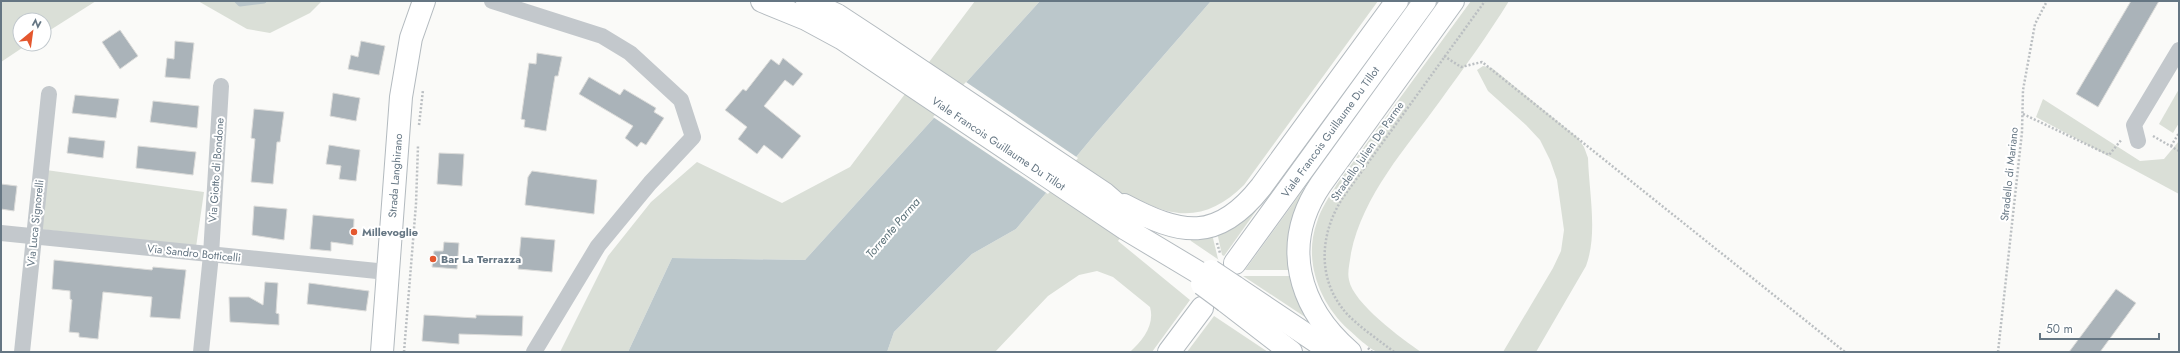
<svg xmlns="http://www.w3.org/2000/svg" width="2180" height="353" font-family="Jost,sans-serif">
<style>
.green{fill:#dadfd7}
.water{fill:#bbc7cb}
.pier{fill:#fafaf8}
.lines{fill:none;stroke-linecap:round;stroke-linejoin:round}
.stream{stroke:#bbc7cb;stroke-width:5}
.building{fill:#aab3b9;stroke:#dcdcda}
.secondary-casing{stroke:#b3babf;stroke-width:24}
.path{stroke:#bbbfc2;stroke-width:2.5;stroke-dasharray:2 2;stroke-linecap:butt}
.street{stroke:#c3c8cc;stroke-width:16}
.secondary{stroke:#fff;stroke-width:22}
.secondary-bridge-casing{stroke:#b3babf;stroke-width:24;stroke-linecap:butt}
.secondary-bridge{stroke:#fff;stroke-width:22}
.poi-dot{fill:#e4572e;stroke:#fff;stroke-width:1.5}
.labels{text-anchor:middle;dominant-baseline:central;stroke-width:4;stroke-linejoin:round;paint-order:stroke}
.street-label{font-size:11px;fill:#657683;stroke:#fff}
.poi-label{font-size:11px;font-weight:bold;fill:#657683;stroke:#fff;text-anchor:start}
.water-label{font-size:12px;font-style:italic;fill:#60757c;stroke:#fff}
</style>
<rect width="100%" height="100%" fill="#fafaf8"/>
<g class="green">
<path d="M1 1H96L44 34V20H20V44H28L1 62Z"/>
<path d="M198 1H322L310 13 270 33 247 29Z"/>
<path d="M975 1H1040L805 260 672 258 628 352H560L608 256 651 202 697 162 782 203 850 167Z"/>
<path d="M1211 1H1378L1244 185C1214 215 1183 222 1144 202L1118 241 1190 300 1152 352H1130C1143 340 1155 325 1150 307L1113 277 1097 271 1079 275 1048 296 995 352H887L894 332 972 254 1016 229 1096 133Z"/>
<path d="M1471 1H1509C1488 35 1464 68 1440 101 1406 148 1363 195 1351 253 1350 262 1347 272 1349 280 1353 303 1402 339 1421 352 1407 352 1390 353 1378 352 1370 350 1355 335 1349 330 1319 303 1303 260 1317 222 1321 208 1330 196 1337 184Z"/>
<path d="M1483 66 1492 68 1578 138 1584 147 1588 158C1589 192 1598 234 1586 266L1536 352H1503L1553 268 1561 251 1564 230 1557 180 1550 160 1540 140 1526 125 1488 91 1477 70Z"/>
<path d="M2179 89V123L2173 133 2159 124Z"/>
<path d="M2043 99 2140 161 2164 159 2179 141V194L2036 117Z"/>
<path d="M1324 161 1291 270H1245Z"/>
<path d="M46 170 204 192 196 247 39 229Z"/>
<path d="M1273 187 1224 256 1222 255 1217 232Z"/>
<path d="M1212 234 1218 259 1219 260 1191 241 1190 239Z"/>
<path d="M1243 276H1292L1308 319Z"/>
<path d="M1214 316 1268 352H1187Z"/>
</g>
<path class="water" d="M1040 1H1211L1096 133 1016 229 972 254 894 332 887 352H628L672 258 805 260Z"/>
<path class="pier" d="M966 82 1078 158 1048 194 933 117Z"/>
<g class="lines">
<path class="stream" d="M237 1 240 4 264 1"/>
</g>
<g class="building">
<path d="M2131 1H2159L2098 107 2076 94Z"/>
<path d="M120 30 138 56 120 69 102 42Z"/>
<path d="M175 41 194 43 190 79 165 77 167 58 174 59Z"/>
<path d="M361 41 385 46 379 75 348 69 351 55 358 57Z"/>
<path d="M537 53 562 57 558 76H555L546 131 524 127 525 120 521 119 529 63 536 64Z"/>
<path d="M783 58 803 74 793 86 785 80 764 106 801 136 782 159 764 145 757 154 738 139 747 127 725 110 743 89 746 91 771 59 779 65Z"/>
<path d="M589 77 620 95 624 89 656 108 654 112 664 118 646 145 641 142 637 147 625 138 633 126 579 94Z"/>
<path d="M333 93 360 98 356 121 330 116Z"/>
<path d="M75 95 119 99 116 118 72 113Z"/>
<path d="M153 101 199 106 197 128 150 122Z"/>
<path d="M254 109 284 112 280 142H277L273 184 251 182 255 139 251 138Z"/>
<path d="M69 137 105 141 103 158 67 153Z"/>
<path d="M329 145 360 150 356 181 339 179 341 166 326 164Z"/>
<path d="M138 146 196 152 193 175 136 168Z"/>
<path d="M439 153 464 154 462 186 437 184Z"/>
<path d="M532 171 597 180 594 214 525 205 528 177Z"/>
<path d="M1 184 17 186 14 211 1 209Z"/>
<path d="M254 206 287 209 284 240 252 235Z"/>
<path d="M313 215 354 219 353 245 331 242V251L310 249Z"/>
<path d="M521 237 555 240 552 272 518 269Z"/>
<path d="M444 242 459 243 457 269 432 267 434 251H443Z"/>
<path d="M54 260 152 270 153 267 186 270 180 319 150 317 152 297 103 292 98 339 79 337V333L69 332 72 300 70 299V291L52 289Z"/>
<path d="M265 282 278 283 276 313 279 314V325L230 322 229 297H249L263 305Z"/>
<path d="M309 283 369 291 366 311 307 304Z"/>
<path d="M2116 289 2136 303 2100 352H2069Z"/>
<path d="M424 315 476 318V315L523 316 522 336 459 334V344L422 341Z"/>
</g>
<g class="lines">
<defs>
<g id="secondary">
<path id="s1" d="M762 1 806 19 843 39 1126 229 1206 277"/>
<path d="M807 1 837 15 872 38 1105 194 1135 220"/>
<path d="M1124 205C1181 235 1217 243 1261 187L1397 1"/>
<path id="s2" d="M1235 263 1425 1"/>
<path d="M1235 287 1332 352"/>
<path d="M1225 301 1291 352"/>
<path id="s3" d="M382 352 401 97 411 38 424 1"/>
<path d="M1169 352 1202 308"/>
<path d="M1350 352C1298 307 1280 244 1321 184L1453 1"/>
</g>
</defs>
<use href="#secondary" class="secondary-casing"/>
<g class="path">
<path d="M1444 56 1461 67 1482 62 1845 352"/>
<path d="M2023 114 2109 155 2122 139"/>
<path d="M419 125 423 90"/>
<path d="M2153 136 2179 151"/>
<path d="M2171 146 2179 133"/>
<path d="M1217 243 1220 253"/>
<path d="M1368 348 1372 352"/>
<path d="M404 352 416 204 418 146"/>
<path d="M1394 352C1379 340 1362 329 1348 315 1316 281 1319 233 1344 196L1485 1"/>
<path d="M1998 352 2022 132 2023 90 2035 24 2047 1"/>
</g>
<g class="street">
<path d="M492 1 602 36 630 53 681 100 693 137 650 183 598 246 534 352"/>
<path d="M2138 141 2134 125 2179 50"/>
<path d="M1 233 387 272"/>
<path d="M22 352 49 94"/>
<path d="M201 352 211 255 221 86"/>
</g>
<use href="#secondary" class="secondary"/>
<defs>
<g id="secondary-bridge">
<path d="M1211 271 1235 287"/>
<path d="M1202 284 1225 301"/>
</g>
</defs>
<use href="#secondary-bridge" class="secondary-bridge-casing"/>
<use href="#secondary-bridge" class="secondary-bridge"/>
</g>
<g class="poi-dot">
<circle cx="354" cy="232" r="4"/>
<circle cx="433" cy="259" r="4"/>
</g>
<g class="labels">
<g class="street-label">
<text stroke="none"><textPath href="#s2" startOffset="162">Viale Francois Guillaume Du Tillot</textPath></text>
<text stroke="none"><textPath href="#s1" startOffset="277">Viale Francois Guillaume Du Tillot</textPath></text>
<text transform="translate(1367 151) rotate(-55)">Stradello Julien De Parme</text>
<text transform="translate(216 170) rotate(-86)">Via Giotto di Bondone</text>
<text transform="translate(2009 174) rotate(-84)">Stradello di Mariano</text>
<text stroke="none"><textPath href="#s3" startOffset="177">Strada Langhirano</textPath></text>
<text transform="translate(35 223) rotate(-84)">Via Luca Signorelli</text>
<text transform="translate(194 253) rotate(6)">Via Sandro Botticelli</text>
</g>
<g class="poi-label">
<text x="362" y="232">Millevoglie</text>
<text x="441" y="259">Bar La Terrazza</text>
</g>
<g class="water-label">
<text transform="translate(893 228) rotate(-49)">Torrente Parma</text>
</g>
</g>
<rect width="2180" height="353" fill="none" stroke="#657683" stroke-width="4"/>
<g transform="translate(32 32) rotate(29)"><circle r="19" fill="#ffffff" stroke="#c1c8cd"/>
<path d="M0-3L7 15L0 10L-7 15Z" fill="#e4572e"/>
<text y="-6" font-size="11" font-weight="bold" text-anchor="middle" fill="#657683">N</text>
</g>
<path d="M2040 333v6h119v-6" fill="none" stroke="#657683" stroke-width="2"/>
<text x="2046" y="333" font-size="12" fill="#657683" stroke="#ffffff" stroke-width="3" paint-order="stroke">50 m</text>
</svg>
